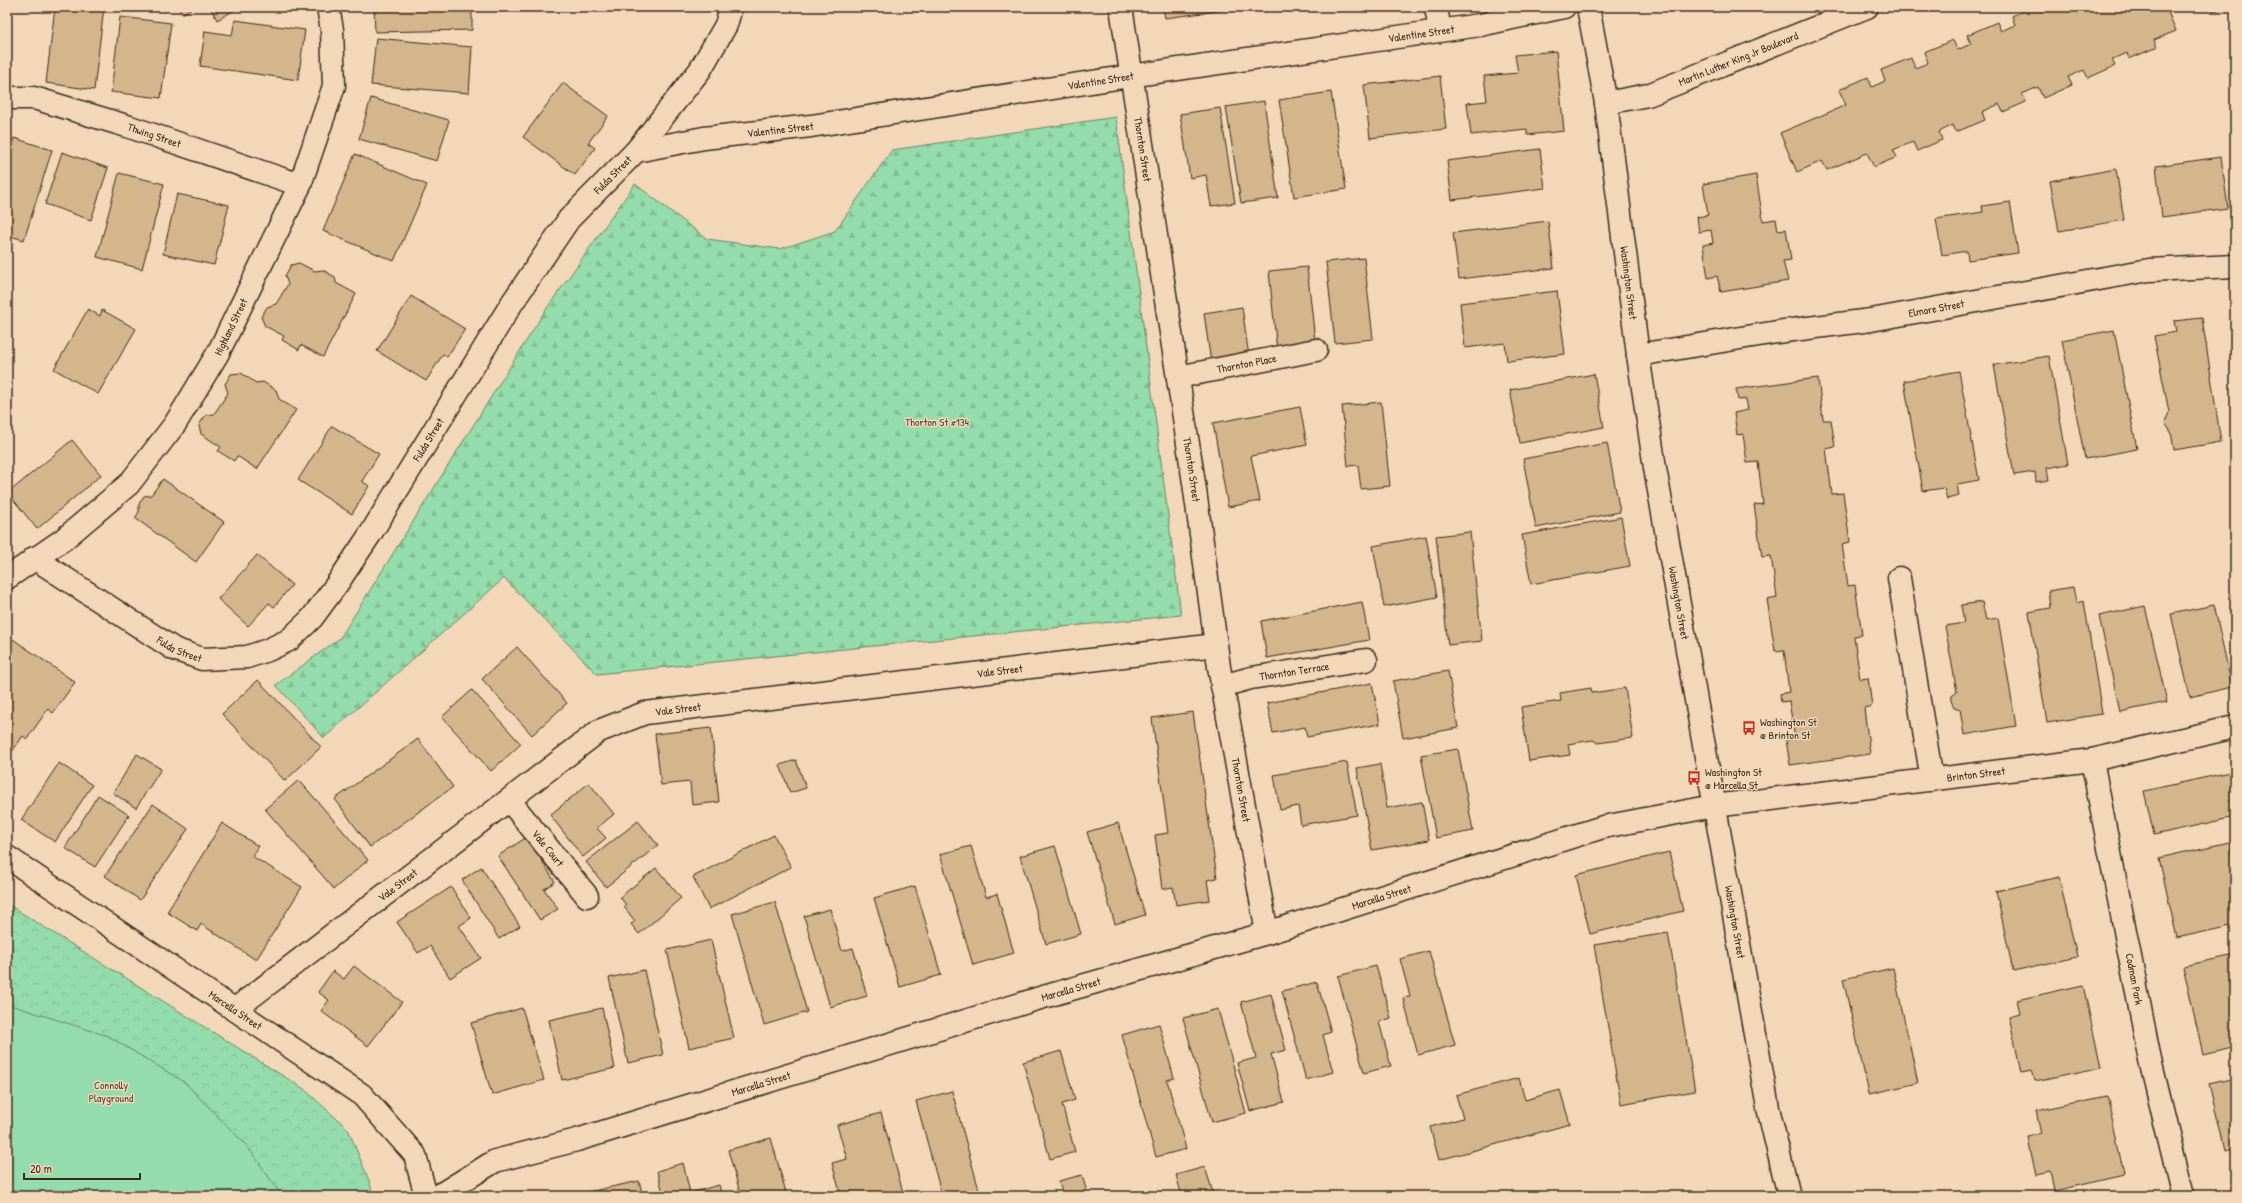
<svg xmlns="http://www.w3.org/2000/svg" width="2242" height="1203" font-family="'Patrick Hand',sans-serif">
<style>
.forest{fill:url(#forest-firs);stroke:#688364}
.park{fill:url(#park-crowns);stroke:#688364}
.pitch{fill:#94dcab;stroke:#688364}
.building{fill:#d3b68b;stroke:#3b2a1e}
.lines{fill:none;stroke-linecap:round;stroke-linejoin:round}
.minor-casing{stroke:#3b2a1e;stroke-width:25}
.major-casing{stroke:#3b2a1e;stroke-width:25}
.minor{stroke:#f2d8b9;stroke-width:22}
.major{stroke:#f2d8b9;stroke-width:22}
.labels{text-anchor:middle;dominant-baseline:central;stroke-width:3;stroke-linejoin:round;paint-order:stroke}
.street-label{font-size:11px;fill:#3b2a1e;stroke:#f2d8b9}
.park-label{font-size:11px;fill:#484533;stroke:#f2d8b9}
.poi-label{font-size:11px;fill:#3b2a1e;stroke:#f2d8b9;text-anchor:start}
</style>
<defs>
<pattern id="forest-firs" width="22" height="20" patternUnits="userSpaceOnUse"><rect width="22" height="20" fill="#94dcab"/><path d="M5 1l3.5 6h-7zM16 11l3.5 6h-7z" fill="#80bd93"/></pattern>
<pattern id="park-crowns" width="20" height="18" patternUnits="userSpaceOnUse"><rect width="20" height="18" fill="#94dcab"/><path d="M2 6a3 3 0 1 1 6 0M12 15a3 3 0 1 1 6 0" fill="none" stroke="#80bd93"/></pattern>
</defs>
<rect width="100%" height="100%" fill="#f2d8b9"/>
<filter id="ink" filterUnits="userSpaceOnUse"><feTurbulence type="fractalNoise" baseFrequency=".025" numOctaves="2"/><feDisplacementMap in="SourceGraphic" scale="8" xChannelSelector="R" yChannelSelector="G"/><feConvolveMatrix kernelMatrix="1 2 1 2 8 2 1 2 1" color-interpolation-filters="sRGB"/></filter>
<g filter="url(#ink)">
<path class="forest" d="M1116 117 1181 615 597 674 504 578 324 738 276 685 340 638 545 311 635 184 707 239 780 249 835 231 892 150Z"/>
<path class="park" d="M7 904 304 1089 348 1129 370 1183 373 1196H7Z"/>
<path class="pitch" d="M7 1004 108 1036 184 1082 248 1147 282 1196H7Z"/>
<g class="building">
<path d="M55 7H104L94 90 46 83Z"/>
<path d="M179 7H194L182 14Z"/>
<path d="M210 7H240L217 20Z"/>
<path d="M374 7H472V30L375 32Z"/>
<path d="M1163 7H1248L1165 18Z"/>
<path d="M2033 7H2042L2045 12 2058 7H2166L2176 31 2154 40 2157 47 2129 59 2127 53 2112 60 2115 66 2088 78 2084 70 2068 77 2072 85 2043 98 2038 87 2022 94 2026 102 2003 112 1999 104 1982 112 1985 120 1956 132 1953 125 1939 132 1942 140 1917 151 1913 142 1893 150 1897 157 1874 167 1867 153 1827 170 1822 161 1797 172 1780 133 1846 105 1839 90 1868 77 1872 87 1885 81 1881 70 1911 58 1915 68 1928 63 1924 52 1953 40 1957 50 1971 44 1967 35 1997 22 2001 31 2015 25 2012 16Z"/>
<path d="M2212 7H2235L2212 11Z"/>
<path d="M120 17 171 23 161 98 111 92Z"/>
<path d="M235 20 305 30 298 80 200 66 205 31 232 35Z"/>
<path d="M376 38 472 47 469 93 371 85Z"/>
<path d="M1556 51 1564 131 1527 135V129L1471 135 1467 103 1487 101 1484 76 1518 73 1515 55Z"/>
<path d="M1440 76 1446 129 1370 138 1364 85Z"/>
<path d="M563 83 608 116 588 143 595 148 575 175 523 137Z"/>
<path d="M1331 92 1346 189 1294 197 1279 100Z"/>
<path d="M371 98 449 120 437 161 359 139Z"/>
<path d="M1264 101 1278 198 1241 203 1226 107Z"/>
<path d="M1220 108 1235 203 1211 206 1206 175 1190 178 1180 114Z"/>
<path d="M14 138 52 150 24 240 7 235V161Z"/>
<path d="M1540 149 1545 188 1452 200 1447 161Z"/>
<path d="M62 152 108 168 91 220 45 204Z"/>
<path d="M355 154 427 185 394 261 323 231Z"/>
<path d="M2221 157 2228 208 2162 217 2156 166Z"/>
<path d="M2116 169 2124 220 2059 231 2050 181Z"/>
<path d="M119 173 164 184 142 269 97 257Z"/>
<path d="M1756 175 1763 221 1776 219 1778 230 1786 229 1791 260 1783 261 1788 281 1721 292 1717 276 1708 278 1703 245 1713 243 1711 230 1699 232 1697 217 1708 215 1703 184Z"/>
<path d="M177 194 229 205 214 265 163 254Z"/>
<path d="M2010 202 2018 253 1968 260 1967 251 1942 255 1936 219 1983 212 1982 206Z"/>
<path d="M1548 221 1554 268 1459 279 1453 233Z"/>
<path d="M1364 258 1373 339 1335 343 1326 262Z"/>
<path d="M299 263 315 271 323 270 335 277 336 283 356 294 323 357 301 345 299 350 282 340 284 336 265 326 261 317 267 307 276 304 288 284 285 276 291 265Z"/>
<path d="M1307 267 1316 350 1277 352 1269 271Z"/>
<path d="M1557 291 1565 354 1507 361 1505 343 1465 348 1460 303Z"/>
<path d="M411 296 465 329 447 357 443 354 426 381 377 351Z"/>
<path d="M1242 307 1249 357 1211 363 1204 313Z"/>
<path d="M88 309 100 316 102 310 136 329 98 394 54 369Z"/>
<path d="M2202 318 2221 442 2174 450 2171 432 2165 423 2169 412 2154 336 2176 332 2174 321Z"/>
<path d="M2114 330 2137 449 2085 459 2062 340Z"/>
<path d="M2049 356 2068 464 2047 468 2049 480 2036 482 2035 472 2014 475 1994 365Z"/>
<path d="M1959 371 1979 480 1957 484 1959 496 1947 499 1944 488 1923 491 1904 381Z"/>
<path d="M241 373 256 383 263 382 276 390 279 399 296 410 257 469 237 456 234 461 218 451 221 447 201 434 199 425 206 415 214 414 228 393 225 384 231 374Z"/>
<path d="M1594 374 1604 427 1520 443 1510 390Z"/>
<path d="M1818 378 1823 420H1831L1835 447 1826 449 1832 494 1843 493 1850 542 1842 544 1848 586 1855 585 1862 635 1854 636 1860 679 1868 678 1872 706 1864 708 1870 754 1790 765 1786 740 1795 739 1789 701 1781 702 1780 694 1789 692 1784 650 1775 651 1767 599 1777 597 1771 556 1762 557 1754 505 1763 504 1758 462 1747 463 1743 434 1737 435 1734 413 1748 410 1746 399 1738 400 1736 389Z"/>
<path d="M1381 402 1390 486 1361 489 1358 465 1348 466 1342 406Z"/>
<path d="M1300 407 1307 445 1251 456 1260 501 1228 507 1213 423Z"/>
<path d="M332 426 379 454 362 481 369 486 352 514 298 480Z"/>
<path d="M72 440 101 475 37 529 8 493Z"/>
<path d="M1607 443 1620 512 1536 528 1523 459Z"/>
<path d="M163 479 224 522 196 562 135 518 139 512V504L144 496 151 495Z"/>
<path d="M1621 517 1630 566 1531 584 1522 535Z"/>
<path d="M1470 532 1482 641 1448 645 1436 536Z"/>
<path d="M1426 536 1437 597 1384 607 1373 546Z"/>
<path d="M257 555 292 585 274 607 269 603 248 626 218 599Z"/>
<path d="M2073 587 2076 603 2084 601 2102 714 2047 723 2029 612 2050 608 2048 591Z"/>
<path d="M1362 602 1369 640 1267 658 1261 621Z"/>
<path d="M1982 602 1986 620 1998 618 2016 726 1964 735 1960 709 1954 707 1951 701 1952 696 1957 692 1945 626 1964 623 1961 605Z"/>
<path d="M2214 605 2232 687 2190 697 2171 614Z"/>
<path d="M2145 606 2167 702 2120 712 2099 616Z"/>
<path d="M7 635 75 682 53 713 48 709 27 739 23 736 7 759Z"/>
<path d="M517 647 567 703 532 735 482 679Z"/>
<path d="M1448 671 1458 728 1403 738 1393 681Z"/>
<path d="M258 680 321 747 285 781 222 714Z"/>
<path d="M1372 683 1380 724 1307 737 1305 727 1273 733 1267 703Z"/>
<path d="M1591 688 1592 693 1625 688 1633 738 1598 743 1593 740 1568 744 1570 755 1529 761 1521 707 1561 701 1560 693Z"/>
<path d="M472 690 521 744 491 771 442 717Z"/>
<path d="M1193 712 1217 878 1207 880 1210 900 1176 905 1173 887 1162 889 1155 835 1168 833 1152 718Z"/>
<path d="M711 728 719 802 692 805 690 782 661 785 655 734Z"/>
<path d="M418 739 453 787 370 847 335 799Z"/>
<path d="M1458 749 1473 831 1436 838 1421 755Z"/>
<path d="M137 754 161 769 136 808 113 793Z"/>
<path d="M796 760 806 788 790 793 780 765Z"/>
<path d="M1347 762 1357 815 1301 825 1298 806 1280 810 1274 775Z"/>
<path d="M59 763 92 785 55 842 21 820Z"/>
<path d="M1380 764 1387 808 1422 802 1429 840 1372 850 1357 768Z"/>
<path d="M2235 771V817L2154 835 2144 791Z"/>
<path d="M299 780 368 860 334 889 265 809Z"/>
<path d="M589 783 614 814 597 828 606 838 583 857 550 815Z"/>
<path d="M98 795 129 815 95 867 65 848Z"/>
<path d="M153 804 188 829 140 900 105 876Z"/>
<path d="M638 821 658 845 606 887 586 862Z"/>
<path d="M222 823 258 846 252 856 302 887 256 960 201 924 197 931 167 912Z"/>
<path d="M1118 823 1145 915 1115 924 1087 832Z"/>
<path d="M774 835 791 867 709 909 693 877Z"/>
<path d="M527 837 555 882 544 889 558 909 540 920 498 856Z"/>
<path d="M2229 842 2235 869V925L2177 938 2159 858Z"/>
<path d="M971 846 986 897 997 894 1014 953 973 965 940 854Z"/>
<path d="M1055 846 1081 934 1046 944 1020 856Z"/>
<path d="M1669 852 1683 911 1590 934 1576 875Z"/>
<path d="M481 867 520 926 499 939 462 880Z"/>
<path d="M656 868 681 898 639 934 631 924 635 921 624 907 626 905 620 897Z"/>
<path d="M2059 877 2077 957 2013 971 1996 891Z"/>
<path d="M915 886 941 975 900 987 874 898Z"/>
<path d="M451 887 471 918 459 926 481 958 450 978 430 946 418 953 397 922Z"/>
<path d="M775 902 807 1012 764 1025 732 914Z"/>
<path d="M830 909 842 951 853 948 867 996 830 1007 804 916Z"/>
<path d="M1668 933 1695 1091 1621 1104 1594 945Z"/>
<path d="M711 940 734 1038 689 1048 667 950Z"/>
<path d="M1429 951 1455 1045 1418 1055 1403 998 1410 996 1400 959Z"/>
<path d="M2235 955V1046L2203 1054 2183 966Z"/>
<path d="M354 966 402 1002 368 1046 321 1011 329 1000 318 992 333 971 344 979Z"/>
<path d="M1376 966 1391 1018 1379 1022 1391 1066 1364 1073 1338 976Z"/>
<path d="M1893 968 1918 1083 1869 1094 1843 979Z"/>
<path d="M644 970 663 1055 628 1063 609 978Z"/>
<path d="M1317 982 1331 1032 1323 1035 1333 1072 1306 1080 1282 991Z"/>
<path d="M2083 985 2101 1067 2035 1081 2032 1070 2021 1072 2009 1016 2020 1013 2017 1000Z"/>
<path d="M1271 994 1286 1050 1271 1054 1284 1102 1250 1111 1237 1063 1256 1058 1241 1002Z"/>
<path d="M522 1008 544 1080 492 1095 471 1023Z"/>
<path d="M602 1008 615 1068 562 1080 549 1020Z"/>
<path d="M1218 1009 1246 1113 1212 1122 1183 1018Z"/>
<path d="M1159 1024 1174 1078 1167 1080 1186 1149 1156 1157 1122 1035Z"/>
<path d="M1061 1051 1075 1100 1062 1104 1075 1152 1050 1159 1023 1062Z"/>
<path d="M2235 1077V1150L2225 1153 2209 1083Z"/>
<path d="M1519 1078 1525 1100 1560 1090 1570 1124 1439 1160 1430 1127 1463 1118 1456 1095Z"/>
<path d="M952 1091 979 1190 958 1196H942L916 1101Z"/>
<path d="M2107 1096 2124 1175 2054 1191 2050 1172 2036 1175 2028 1137 2041 1134 2036 1111Z"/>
<path d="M881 1113 904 1196H841L832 1163 847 1159 837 1125Z"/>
<path d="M771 1138 787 1196H741L728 1150Z"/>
<path d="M683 1163 690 1193 719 1185 722 1196H664L657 1171Z"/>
<path d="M1205 1167 1214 1196H1182L1176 1175Z"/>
<path d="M1082 1175 1088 1196H1063L1059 1181Z"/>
<path d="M639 1181 643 1196H574V1195Z"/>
</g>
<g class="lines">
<defs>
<g id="minor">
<path id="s1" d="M1121 7 1194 483 1219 667 1267 933"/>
<path d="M1436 7 1440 31"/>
<path id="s2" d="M7 98H34L130 127 300 185"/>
<path id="s3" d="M636 151 704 138 811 126 1130 76 1480 25 1564 7"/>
<path id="s4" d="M1638 355 1777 332 1871 320 2149 270 2235 266"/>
<path id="s5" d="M1178 377 1316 350"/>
<path id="s6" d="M34 558 174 649 202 659 247 657 268 650 289 640 312 618 337 584 371 533 512 303 569 219 636 151 700 70 726 25 731 7"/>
<path id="s7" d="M7 578 64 539 129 484 175 424 218 353 300 185 334 86 332 30 328 7"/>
<path d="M1899 578 1932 780"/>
<path id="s8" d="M1222 686 1251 678 1366 660"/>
<path id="s9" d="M2092 760 2150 1060 2183 1196"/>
<path id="s10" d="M509 800 587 896"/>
<path id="s11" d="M7 857 362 1095 415 1155 426 1196"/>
<path id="s12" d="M234 1010 599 731 645 713 1216 645"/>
<path id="s13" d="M438 1196 495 1161 577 1140 1040 998 1267 933 1603 827 1714 806 2092 760 2235 727"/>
</g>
<g id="major">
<path id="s14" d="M1588 7 1606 103 1638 355 1655 468 1768 1108 1789 1196"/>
<path id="s15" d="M1606 103 1648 95 1867 7"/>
</g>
</defs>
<use href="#minor" class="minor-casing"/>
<use href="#major" class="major-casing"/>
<use href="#minor" class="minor"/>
<use href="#major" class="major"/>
</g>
</g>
<defs>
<symbol id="bus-bare" viewBox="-9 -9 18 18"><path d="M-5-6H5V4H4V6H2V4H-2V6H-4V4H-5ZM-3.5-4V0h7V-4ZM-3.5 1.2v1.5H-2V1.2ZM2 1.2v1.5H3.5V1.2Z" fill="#c8321e" stroke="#f2d8b9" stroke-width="2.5" paint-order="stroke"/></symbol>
</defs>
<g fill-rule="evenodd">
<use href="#bus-bare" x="1739" y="718" width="20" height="20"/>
<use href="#bus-bare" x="1684" y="768" width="20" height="20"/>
</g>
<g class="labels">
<g class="street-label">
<text stroke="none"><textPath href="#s3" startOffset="794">Valentine Street</textPath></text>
<text stroke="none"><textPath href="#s15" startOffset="140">Martin Luther King Jr Boulevard</textPath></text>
<text stroke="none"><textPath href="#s3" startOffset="470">Valentine Street</textPath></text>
<text stroke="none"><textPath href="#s3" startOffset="146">Valentine Street</textPath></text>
<text stroke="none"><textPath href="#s2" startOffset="153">Thwing Street</textPath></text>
<text stroke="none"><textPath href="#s1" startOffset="144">Thornton Street</textPath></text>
<text stroke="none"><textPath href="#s6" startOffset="856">Fulda Street</textPath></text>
<text stroke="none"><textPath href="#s14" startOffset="279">Washington Street</textPath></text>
<text stroke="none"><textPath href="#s4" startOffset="302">Elmore Street</textPath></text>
<text stroke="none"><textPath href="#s7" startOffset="342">Highland Street</textPath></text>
<text stroke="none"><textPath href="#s5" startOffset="70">Thornton Place</textPath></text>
<text stroke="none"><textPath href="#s6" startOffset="532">Fulda Street</textPath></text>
<text stroke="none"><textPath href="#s1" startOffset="468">Thornton Street</textPath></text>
<text stroke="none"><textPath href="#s14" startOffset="603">Washington Street</textPath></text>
<text stroke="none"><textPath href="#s6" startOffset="172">Fulda Street</textPath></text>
<text stroke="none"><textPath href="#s12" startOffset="866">Vale Street</textPath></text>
<text stroke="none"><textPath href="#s8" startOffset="74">Thornton Terrace</textPath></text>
<text stroke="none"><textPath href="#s12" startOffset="542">Vale Street</textPath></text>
<text stroke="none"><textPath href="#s13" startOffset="1601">Brinton Street</textPath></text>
<text stroke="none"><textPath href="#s1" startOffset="792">Thornton Street</textPath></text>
<text stroke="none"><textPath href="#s10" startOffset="62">Vale Court</textPath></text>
<text stroke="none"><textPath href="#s12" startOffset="206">Vale Street</textPath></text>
<text stroke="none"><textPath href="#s13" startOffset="992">Marcella Street</textPath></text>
<text stroke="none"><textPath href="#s14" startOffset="927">Washington Street</textPath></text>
<text stroke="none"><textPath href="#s9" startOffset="223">Codman Park</textPath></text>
<text stroke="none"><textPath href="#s13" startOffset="668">Marcella Street</textPath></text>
<text stroke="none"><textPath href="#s11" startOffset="275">Marcella Street</textPath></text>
<text stroke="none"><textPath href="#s13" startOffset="344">Marcella Street</textPath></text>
</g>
<g class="park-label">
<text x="937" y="422">Thorton St #134</text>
<text x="111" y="1085">Connolly<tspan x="111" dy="13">Playground</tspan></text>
</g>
<g class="poi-label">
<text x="1760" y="722">Washington St<tspan x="1760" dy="13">@ Brinton St</tspan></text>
<text x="1705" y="772">Washington St<tspan x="1705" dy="13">@ Marcella St</tspan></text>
</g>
</g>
<rect width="2242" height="1203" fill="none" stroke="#f2d8b9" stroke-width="24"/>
<rect x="12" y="12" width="2218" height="1179" fill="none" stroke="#3b2a1e" stroke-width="1.5" filter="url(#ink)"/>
<path d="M24 1173v6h116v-6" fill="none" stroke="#3b2a1e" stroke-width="2"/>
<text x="30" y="1173" font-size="12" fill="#3b2a1e" stroke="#f2d8b9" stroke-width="3" paint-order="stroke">20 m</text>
</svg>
